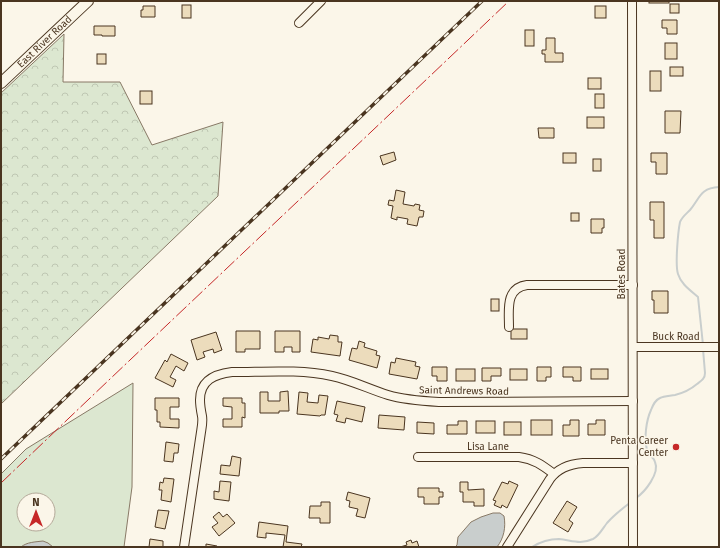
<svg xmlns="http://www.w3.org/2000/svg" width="720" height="548" font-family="'Fira Sans',sans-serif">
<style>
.green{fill:#dce7d0;stroke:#887966;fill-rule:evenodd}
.forest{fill:url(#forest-crowns);stroke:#887966}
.water{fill:#c9cecd;stroke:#887966}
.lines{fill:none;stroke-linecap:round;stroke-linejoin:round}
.stream{stroke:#c9cecd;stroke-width:2}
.building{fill:#ecdcbc;stroke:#4a3520}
.minor-casing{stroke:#4a3520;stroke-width:10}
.major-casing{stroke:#4a3520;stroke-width:12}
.minor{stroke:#fbf6e9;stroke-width:8}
.major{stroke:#fbf6e9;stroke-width:10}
.rail-casing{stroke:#4a3520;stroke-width:3.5}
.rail{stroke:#fbf6e9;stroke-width:2;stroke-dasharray:6;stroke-linecap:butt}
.power{stroke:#c62828;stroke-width:1;stroke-dasharray:14 3 2 3;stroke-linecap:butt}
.poi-dot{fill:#c62828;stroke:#fbf6e9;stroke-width:1.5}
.labels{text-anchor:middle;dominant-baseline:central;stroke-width:3;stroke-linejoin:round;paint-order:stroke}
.street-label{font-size:10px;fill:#4a3520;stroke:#fbf6e9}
.poi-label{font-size:10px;fill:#4a3520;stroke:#fbf6e9;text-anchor:end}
</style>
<defs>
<pattern id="forest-crowns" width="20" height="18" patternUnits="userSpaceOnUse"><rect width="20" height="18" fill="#dce7d0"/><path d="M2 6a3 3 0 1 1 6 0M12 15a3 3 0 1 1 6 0" fill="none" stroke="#bec7b2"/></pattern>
</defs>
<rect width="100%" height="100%" fill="#fbf6e9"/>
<path class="green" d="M133 383 132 487 124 547H1V474L26 449ZM24 500H48V524H24Z"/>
<path class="forest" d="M64 34 63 82H120L152 145 223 122 218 196 1 404V93Z"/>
<g class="water">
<path d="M493 513H500L504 516C506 527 504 538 497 547H455L457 545 458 537 471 522 481 517Z"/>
<path d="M43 541 48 543 53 547H21C27 542 35 542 43 541Z"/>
</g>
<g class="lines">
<g class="stream">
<path d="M703 345 698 297C690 290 681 284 678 274 675 265 678 232 680 222 682 217 686 214 690 210 700 198 700 188 719 187"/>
<path d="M636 498C645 492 660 473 655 462 654 457 648 455 647 450 644 438 646 421 651 410 653 405 655 400 660 398 664 396 670 396 675 395 683 393 690 390 697 384 701 381 705 379 705 373L703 349"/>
<path d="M532 547C540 542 549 539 559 539 571 540 580 545 593 539 599 536 603 528 607 523 614 515 623 508 631 502"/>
</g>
</g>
<g class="building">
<rect x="649" y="1" width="20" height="2"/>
<rect x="670" y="4" width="9" height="9"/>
<rect x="182" y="5" width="9" height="13"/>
<path d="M143 6H155V17H141V10H143Z"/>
<rect x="595" y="6" width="11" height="12"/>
<path d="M662 20H677V34H667V28H662Z"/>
<path d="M94 26H115V36H102V35H94Z"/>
<rect x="525" y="30" width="9" height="16"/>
<path d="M546 38H555V53H563V62H545V54H542V50H546Z"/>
<rect x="665" y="43" width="12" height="16"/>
<rect x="97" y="54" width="9" height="10"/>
<rect x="670" y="67" width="13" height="9"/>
<rect x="650" y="71" width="11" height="20"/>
<rect x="588" y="78" width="13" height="11"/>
<rect x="140" y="91" width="12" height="13"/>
<rect x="595" y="94" width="9" height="14"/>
<path d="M665 111H681L680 133H665Z"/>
<rect x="587" y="117" width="17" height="11"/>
<path d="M538 128H554V138H539Z"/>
<path d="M394 152 396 160 383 165 380 156Z"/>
<rect x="563" y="153" width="13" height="10"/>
<path d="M651 153H667V174H656V162H651Z"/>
<rect x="593" y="159" width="8" height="12"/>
<path d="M396 190 405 192 403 204 414 206 415 204 420 205 419 210 424 211 423 217H419L417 226 407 224 408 219 397 217V220L391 218 393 206 388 205 389 200 394 201Z"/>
<path d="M650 202H664V238H654V220H650Z"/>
<rect x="571" y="213" width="8" height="8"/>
<path d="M591 219H604V228H602V233H591Z"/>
<path d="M652 291H668V313H654V300H652Z"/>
<rect x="491" y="299" width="8" height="12"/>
<rect x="511" y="329" width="16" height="10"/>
<path d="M236 331H260V349H245V352H236Z"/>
<path d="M275 331H300V352H292V347H284V352H275Z"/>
<path d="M216 332 222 350 214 353 213 349 203 352 205 357 197 360 191 340Z"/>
<path d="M330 335 338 336V342H342L340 356 311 352 313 339 318 340V337L329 339Z"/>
<path d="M359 341 365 343 364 347 377 351 376 355 380 356 377 368 349 360 352 348 357 349Z"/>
<path d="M171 354 188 363 184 371 176 366 170 377 176 380 173 387 155 378 165 360 167 362Z"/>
<path d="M396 358 416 362 415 366 420 367 417 379 389 374 391 362 395 363Z"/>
<path d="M432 367H447V381H437V376H432Z"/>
<path d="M537 367H551V377H546V381H537Z"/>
<path d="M563 367H581V381H573V377H563Z"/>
<path d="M482 368H501V376H491V381H482Z"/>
<rect x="456" y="369" width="19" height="12"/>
<rect x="510" y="369" width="17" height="11"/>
<rect x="591" y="369" width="17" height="10"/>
<path d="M288 391 289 411H279V413H260V392H268V401H280V392Z"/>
<path d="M299 392 308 393 307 402 318 403 319 395 328 396 325 415H321L320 416 297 414Z"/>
<path d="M155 398H179V407H170V419H179V428L160 427V422H157V410H155Z"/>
<path d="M223 398H242V403H245V418L242 417V427H223V419H232V407L223 406Z"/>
<path d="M337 401 365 407 362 422 346 418 345 423 336 421 338 415 334 414Z"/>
<path d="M379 415 405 417 404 430 378 428Z"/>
<rect x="531" y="420" width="21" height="15"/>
<path d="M570 420H579V436H563V425H570Z"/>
<path d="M596 420H605V435H588V424H596Z"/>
<path d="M458 421H467V434H447V425H458Z"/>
<rect x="476" y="421" width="19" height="12"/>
<path d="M417 422 434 423V434L417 433Z"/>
<rect x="504" y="422" width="17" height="13"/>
<path d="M166 442 179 444 178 453H174L173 462 164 461Z"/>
<path d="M232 456 241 458 239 476 220 474 221 465 230 466Z"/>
<path d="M164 478 174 479 171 502 161 500 162 490H159L160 482 163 483Z"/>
<path d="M220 481 231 482 229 501 214 499V491L219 492Z"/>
<path d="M509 481 518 485 507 508 502 505 501 508 494 505 496 501 493 500 502 482 508 484Z"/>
<path d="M460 482H468V490L484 489V506H474V502H463V492H460Z"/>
<path d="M418 488H439V492H443V497H439V504H424V497H418Z"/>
<path d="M348 492 370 498 365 518 356 516 358 509 349 507 350 501 346 500Z"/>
<path d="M567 501 577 507 569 520 573 523 568 532 553 523Z"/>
<path d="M321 502H330V523H320V518H309L310 506H321Z"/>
<path d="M158 510 169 511 165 529 155 527Z"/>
<path d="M219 512 223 517 227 514 235 523 219 536 212 527 218 523 213 517Z"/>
<path d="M259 522 288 526 286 542 302 544 301 547H283L285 535 266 533V538L257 537Z"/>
<path d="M150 539 163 541V547H149Z"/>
<path d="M411 540 412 543 417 541 419 547H400L407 545 406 542Z"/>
<path d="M206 544 217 546 216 547H206Z"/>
</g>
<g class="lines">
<defs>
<g id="minor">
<path d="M632 1 633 547"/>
<path d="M299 23 321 1"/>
<path d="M509 327C509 310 505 288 527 285H633"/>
<path d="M633 347H719"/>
<path d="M418 457H519C534 459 542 465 554 474"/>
<path d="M184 547 201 432C202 426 203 421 202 416 201 411 200 405 200 400 200 380 215 374 232 372 265 372 299 369 332 376 351 380 369 389 388 395 405 400 422 401 439 402L633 401"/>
<path d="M507 547 550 479C558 468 569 464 583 463H633"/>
</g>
<g id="major">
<path id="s1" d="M1 83 88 1"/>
</g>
</defs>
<use href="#minor" class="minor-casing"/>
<use href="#major" class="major-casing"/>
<use href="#minor" class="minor"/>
<use href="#major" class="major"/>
<defs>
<path id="rail" d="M1 459 482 1"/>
</defs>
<use href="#rail" class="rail-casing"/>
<use href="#rail" class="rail"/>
<path class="power" d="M1 483C169 322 340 162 509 1"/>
</g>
<circle class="poi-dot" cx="676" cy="447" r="4"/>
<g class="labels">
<g class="street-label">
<text stroke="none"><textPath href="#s1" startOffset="60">East River Road</textPath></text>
<text transform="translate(622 274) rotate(-90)">Bates Road</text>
<text x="676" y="337">Buck Road</text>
<text transform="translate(464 391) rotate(1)">Saint Andrews Road</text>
<text x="488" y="447">Lisa Lane</text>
</g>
<g class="poi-label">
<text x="668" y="441">Penta Career<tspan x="668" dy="12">Center</tspan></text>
</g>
</g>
<rect width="720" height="548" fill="none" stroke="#4a3520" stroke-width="4"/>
<g transform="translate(36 512)"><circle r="19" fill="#fbf6e9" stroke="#b4a999"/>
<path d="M0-3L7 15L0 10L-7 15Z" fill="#c62828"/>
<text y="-6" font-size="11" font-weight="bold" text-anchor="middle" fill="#4a3520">N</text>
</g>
</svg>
